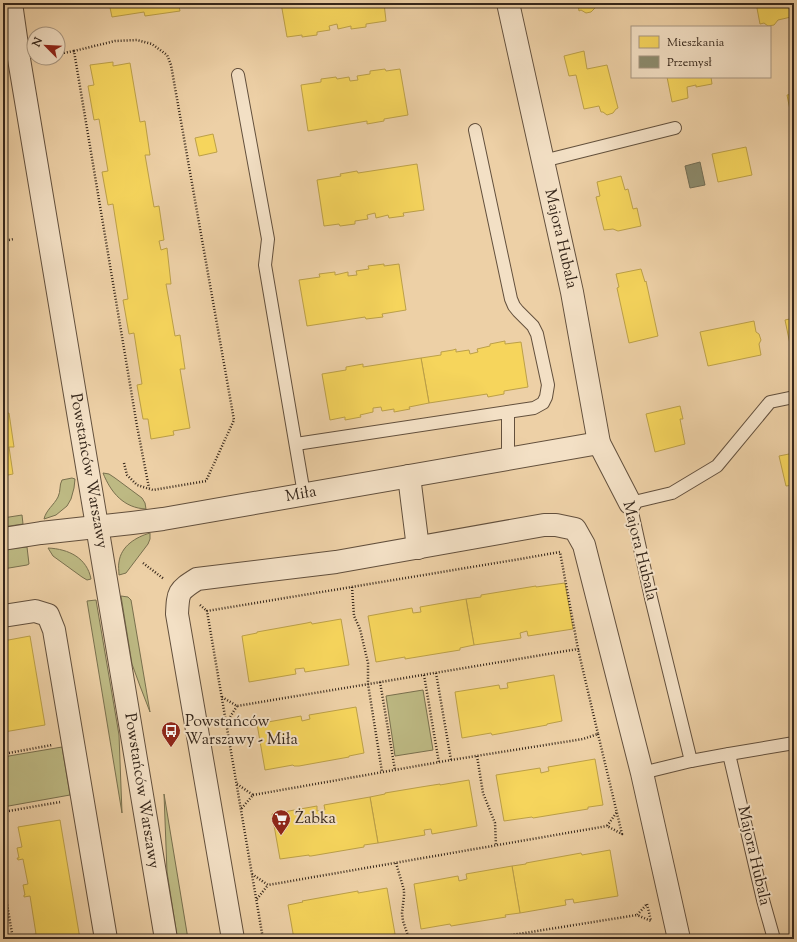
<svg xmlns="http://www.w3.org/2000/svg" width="797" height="942" font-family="'Sorts Mill Goudy',serif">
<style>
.green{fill:#bdb983;stroke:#79704e}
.homes{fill:#f6d55c;stroke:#bca048}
.industry{fill:#8c8c6e;stroke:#726d55}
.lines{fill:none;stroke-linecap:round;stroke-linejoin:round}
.service-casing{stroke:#63503d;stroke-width:14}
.minor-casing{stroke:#63503d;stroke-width:24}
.path{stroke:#35261a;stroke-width:2.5;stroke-dasharray:1 2;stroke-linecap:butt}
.service{stroke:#f3e0c5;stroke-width:12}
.minor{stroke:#f3e0c5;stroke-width:22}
.labels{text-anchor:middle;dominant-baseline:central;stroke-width:4;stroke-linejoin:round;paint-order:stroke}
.street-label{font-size:16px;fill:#35261a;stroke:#f3e0c5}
.poi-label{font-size:16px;fill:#35261a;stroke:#f3e0c5;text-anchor:start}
</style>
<rect width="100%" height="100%" fill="#edd0a6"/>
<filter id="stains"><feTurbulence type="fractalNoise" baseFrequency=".005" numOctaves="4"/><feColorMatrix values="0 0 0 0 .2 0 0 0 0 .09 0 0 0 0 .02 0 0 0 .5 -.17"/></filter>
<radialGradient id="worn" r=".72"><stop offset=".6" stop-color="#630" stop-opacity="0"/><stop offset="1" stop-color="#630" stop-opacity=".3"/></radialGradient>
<g class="green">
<path d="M103 473 109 474 115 478 142 498 145 503 146 509C124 508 111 493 103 473Z"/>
<path d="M72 478 75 479 74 488 71 499 67 506 56 515 44 519C46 510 54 505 58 497 61 491 59 485 62 480Z"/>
<path d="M22 515 23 524 3 527V518Z"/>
<path d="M150 533V539L148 544 126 573 119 575C119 571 118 566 119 562 121 546 136 537 150 533Z"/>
<path d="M27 547 29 564 27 565 3 569V549Z"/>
<path d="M48 548C69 549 87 558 91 579L87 580 82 577 53 556Z"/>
<path d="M121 596 128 597 131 600 150 712 140 686 132 664Z"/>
<path d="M96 600 119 735 122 813 87 601Z"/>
<path d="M423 690 433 750 395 756 386 696Z"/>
<path d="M62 747 70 795 3 807V757Z"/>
<path d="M164 794 188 939H178L177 936 167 872Z"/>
</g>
<g class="homes">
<path d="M109 3H195L179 6 180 11 145 16 144 12 112 17Z"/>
<path d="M281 3H384L386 21 366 24V27L351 29V26L338 29 337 24 329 26 330 30 317 32V35L302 37V35L287 37Z"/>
<path d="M562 3H595L596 7 591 12 586 13 581 10 579 11 578 4 563 7Z"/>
<path d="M756 3H788L791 17 778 20 774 25 768 26 764 23 760 24Z"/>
<path d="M584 51 587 69 607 65 618 108 616 109 613 113 607 115 603 112H601L599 106 584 109 576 75 569 76 564 56Z"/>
<path d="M113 62V66L130 63 140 122 145 121 150 155H145L154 207 159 206 164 240 159 241 161 250 167 248 171 284H166L175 336 180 335 185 369H180L190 428 173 431 174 435 151 439 148 419H143L137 385 142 384 134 333 129 334 123 300 128 299 113 204 108 205 102 172 108 171 99 119 94 120 88 86 94 85 90 65Z"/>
<path d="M385 69 386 71 400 69 408 115 384 119V121L367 124V121L308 131 301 85 321 82V79L336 77 337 79 349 77 350 81 358 80 357 76 370 74V71Z"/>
<path d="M667 77H711L712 84 696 87V85L687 87 688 98 672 102Z"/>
<path d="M794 94V136L790 115H791L787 95Z"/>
<path d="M213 134 217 152 199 156 195 138Z"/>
<path d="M746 147 752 175 718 182 712 154Z"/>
<path d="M417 164 424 210 403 213 404 216 389 218 388 215 376 218 375 213 367 215 368 219 355 221V224L340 226 339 224 324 226 317 180 341 176 340 174 357 171 358 173Z"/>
<path d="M621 176 625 190 628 189 633 209 637 208 641 226 618 231 613 229 604 230 596 197 600 196 597 182Z"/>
<path d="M384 264V266L399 264 406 310 382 314 383 317 366 319 365 317 307 326 299 280 320 277 319 274 335 272V275L348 272V276L357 275 356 271 369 269 368 266Z"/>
<path d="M641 269 645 282 646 281 658 336 629 343 617 288 619 287 616 274Z"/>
<path d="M794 318V348L791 349 785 320Z"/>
<path d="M754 321 756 332 759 334 761 340 759 344 761 355 708 366 700 332Z"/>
<path d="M505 341V344L521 342 528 387 504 391V394L488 397 487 394 429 403 421 358 441 355V352L453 350 456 349V352L469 350 470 354 478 352 477 349 490 346V344Z"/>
<path d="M421 358 429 403 409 407 410 409 394 412V409L382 411 381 407 373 408V412L360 415 361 417 345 420V417L330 420 322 374 346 370V367L363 364V367Z"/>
<path d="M680 406 683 419H680L685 444 655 452 646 414Z"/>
<path d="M3 411V414L9 413 14 447H9L13 474 3 476Z"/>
<path d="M794 453V485L786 486 779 456Z"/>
<path d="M565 583 573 629 528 636 527 631 520 633 521 638 474 645 466 599 481 597V595L536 586V587Z"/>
<path d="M466 599 474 645 460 648V650L405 659V657L376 662 368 616 412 608 413 613 421 612 420 607Z"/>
<path d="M341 619 349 665 305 672 304 668 295 669 296 674 249 682 242 636 257 633V632L307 623 311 622 312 624Z"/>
<path d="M30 636 45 725 4 732 3 727V641Z"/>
<path d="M554 675 562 721 547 724V725L492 735 491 733 462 738 455 692 499 685 500 689 508 688 507 683Z"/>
<path d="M356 707 364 753 349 756V757L299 766H294L293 765 265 770 257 724 301 716 302 721 310 719 309 715Z"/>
<path d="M595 759 603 805 589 807H588V809L533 818 532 817 504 821 496 775 540 768 541 773 549 771 548 767Z"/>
<path d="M469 780 477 826 432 834 431 829 424 830 425 835 378 843 370 797 385 794V793L421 787 440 784V785Z"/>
<path d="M370 797 378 843 364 845V847L311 856H309V855L280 859 272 814 317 806V811L325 810 324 805Z"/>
<path d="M60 820 80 939H33L32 937H31L30 935 36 934 30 896 24 897V895H25L23 885 28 884 23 859 18 860 17 858H19L17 848 22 847 18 827Z"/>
<path d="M610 850 618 896 574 903 573 899 565 900 566 905 520 913 512 866 526 864V863L581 853 582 855Z"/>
<path d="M512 866 520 913 505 915 506 917 451 926 450 924 421 929 414 884 458 876 459 881 467 879 466 874Z"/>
<path d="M387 888 395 934 365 939H350L349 937 342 938V939H294L288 905 303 902 302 901 358 891V893Z"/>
</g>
<path class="industry" d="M700 162 705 185 690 188 685 166Z"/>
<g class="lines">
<defs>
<g id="service">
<path d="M238 75 268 239 265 265 304 494"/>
<path d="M543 161 675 128"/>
<path d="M296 444 534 408 543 403 546 397 548 385 537 334 533 326 518 311 514 306 511 299 475 130"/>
<path d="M508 459V412"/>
<path d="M729 754 794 743"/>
<path d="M642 773 691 761"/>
<path d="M774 939 763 900 729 754 691 761 651 598 630 503 672 493 717 466 770 402 794 397"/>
</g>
<g id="minor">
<path d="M11 3 19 59C68 352 118 645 166 939"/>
<path d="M508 3 572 292 599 443 630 503"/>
<path d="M409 476 418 548"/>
<path d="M3 539 41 533 132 523 163 519 599 443"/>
<path d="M3 616 35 611 48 615 54 630 106 939"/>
<path d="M233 939 177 614C178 592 178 591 197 579L336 562 544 525H556L575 529 584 545 642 773 679 939"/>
</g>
</defs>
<use href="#service" class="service-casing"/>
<use href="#minor" class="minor-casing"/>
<g class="path">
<path d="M58 54 74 51"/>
<path d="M3 241 14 239"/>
<path d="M124 463 127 475 137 485 153 490 206 481 234 420 171 65 167 55 152 44 137 40 115 41 74 51 137 426 149 488"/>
<path d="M143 563 164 579"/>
<path d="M352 587 354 616 360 629 368 663V684L382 772"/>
<path d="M200 605 207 611"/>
<path d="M436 673 451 760"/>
<path d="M424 675 439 763"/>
<path d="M380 682 395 770"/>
<path d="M222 697 237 706 578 649 560 552 520 559 207 611 263 939"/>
<path d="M227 722 237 706"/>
<path d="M598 734 622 834 607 826 617 812"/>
<path d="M3 754 52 745"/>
<path d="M477 756 483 793 495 823 496 845"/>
<path d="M237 784 253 795 241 809"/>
<path d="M253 795 451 760 583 739 598 734 578 649"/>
<path d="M3 812 60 802"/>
<path d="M396 863 404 890V896L402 913 403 921 409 939"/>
<path d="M252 874 268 885 607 826"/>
<path d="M3 881 13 939"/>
<path d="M257 899 268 885"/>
<path d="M647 904 651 921 637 915Z"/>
<path d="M487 939 637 915"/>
</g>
<use href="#service" class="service"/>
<use href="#minor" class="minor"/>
</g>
<defs>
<symbol id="bus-pin" viewBox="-11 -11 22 30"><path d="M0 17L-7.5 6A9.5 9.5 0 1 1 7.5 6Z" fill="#8f2418" stroke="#f3e0c5"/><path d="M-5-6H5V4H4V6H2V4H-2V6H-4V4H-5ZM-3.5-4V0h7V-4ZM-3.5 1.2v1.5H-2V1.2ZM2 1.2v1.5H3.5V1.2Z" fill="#fff"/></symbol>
<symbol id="supermarket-pin" viewBox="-11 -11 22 30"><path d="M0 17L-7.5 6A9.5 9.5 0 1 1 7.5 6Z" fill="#8f2418" stroke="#f3e0c5"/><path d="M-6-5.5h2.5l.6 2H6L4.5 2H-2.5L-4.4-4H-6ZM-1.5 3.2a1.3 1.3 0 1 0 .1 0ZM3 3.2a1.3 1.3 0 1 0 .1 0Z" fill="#fff"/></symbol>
</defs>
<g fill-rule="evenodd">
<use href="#bus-pin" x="160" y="720" width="22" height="30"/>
<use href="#supermarket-pin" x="270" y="808" width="22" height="30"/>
</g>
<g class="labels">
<g class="street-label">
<text transform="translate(560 239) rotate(77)">Majora Hubala</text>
<text transform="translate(88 471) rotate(80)">Powstańców Warszawy</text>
<text transform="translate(301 495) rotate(-10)">Miła</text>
<text transform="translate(639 551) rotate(76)">Majora Hubala</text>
<text transform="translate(141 791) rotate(81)">Powstańców Warszawy</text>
<text transform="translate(753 856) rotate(77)">Majora Hubala</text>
</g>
<g class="poi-label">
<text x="185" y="722">Powstańców<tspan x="185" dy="18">Warszawy - Miła</tspan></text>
<text x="295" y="819">Żabka</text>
</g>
</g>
<rect width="797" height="942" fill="none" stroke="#edd0a6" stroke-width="16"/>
<rect x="4" y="4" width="789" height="934" fill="none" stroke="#35261a" stroke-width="2"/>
<rect x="8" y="8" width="781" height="926" fill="none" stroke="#35261a"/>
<rect x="631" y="26" width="140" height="52" fill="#f3e0c5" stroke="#a79681"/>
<rect x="639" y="36" width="20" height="12" fill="#f6d55c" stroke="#a79681"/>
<text x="667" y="46" font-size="12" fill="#35261a">Mieszkania</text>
<rect x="639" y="56" width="20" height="12" fill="#8c8c6e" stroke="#a79681"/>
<text x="667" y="66" font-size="12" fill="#35261a">Przemysł</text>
<g transform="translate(46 46) rotate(294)"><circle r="19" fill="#f3e0c5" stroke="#a79681"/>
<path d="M0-3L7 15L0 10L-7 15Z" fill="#8f2418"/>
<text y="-6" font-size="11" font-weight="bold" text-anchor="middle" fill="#35261a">N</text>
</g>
<rect width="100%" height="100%" filter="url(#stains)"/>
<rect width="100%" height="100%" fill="url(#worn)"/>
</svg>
